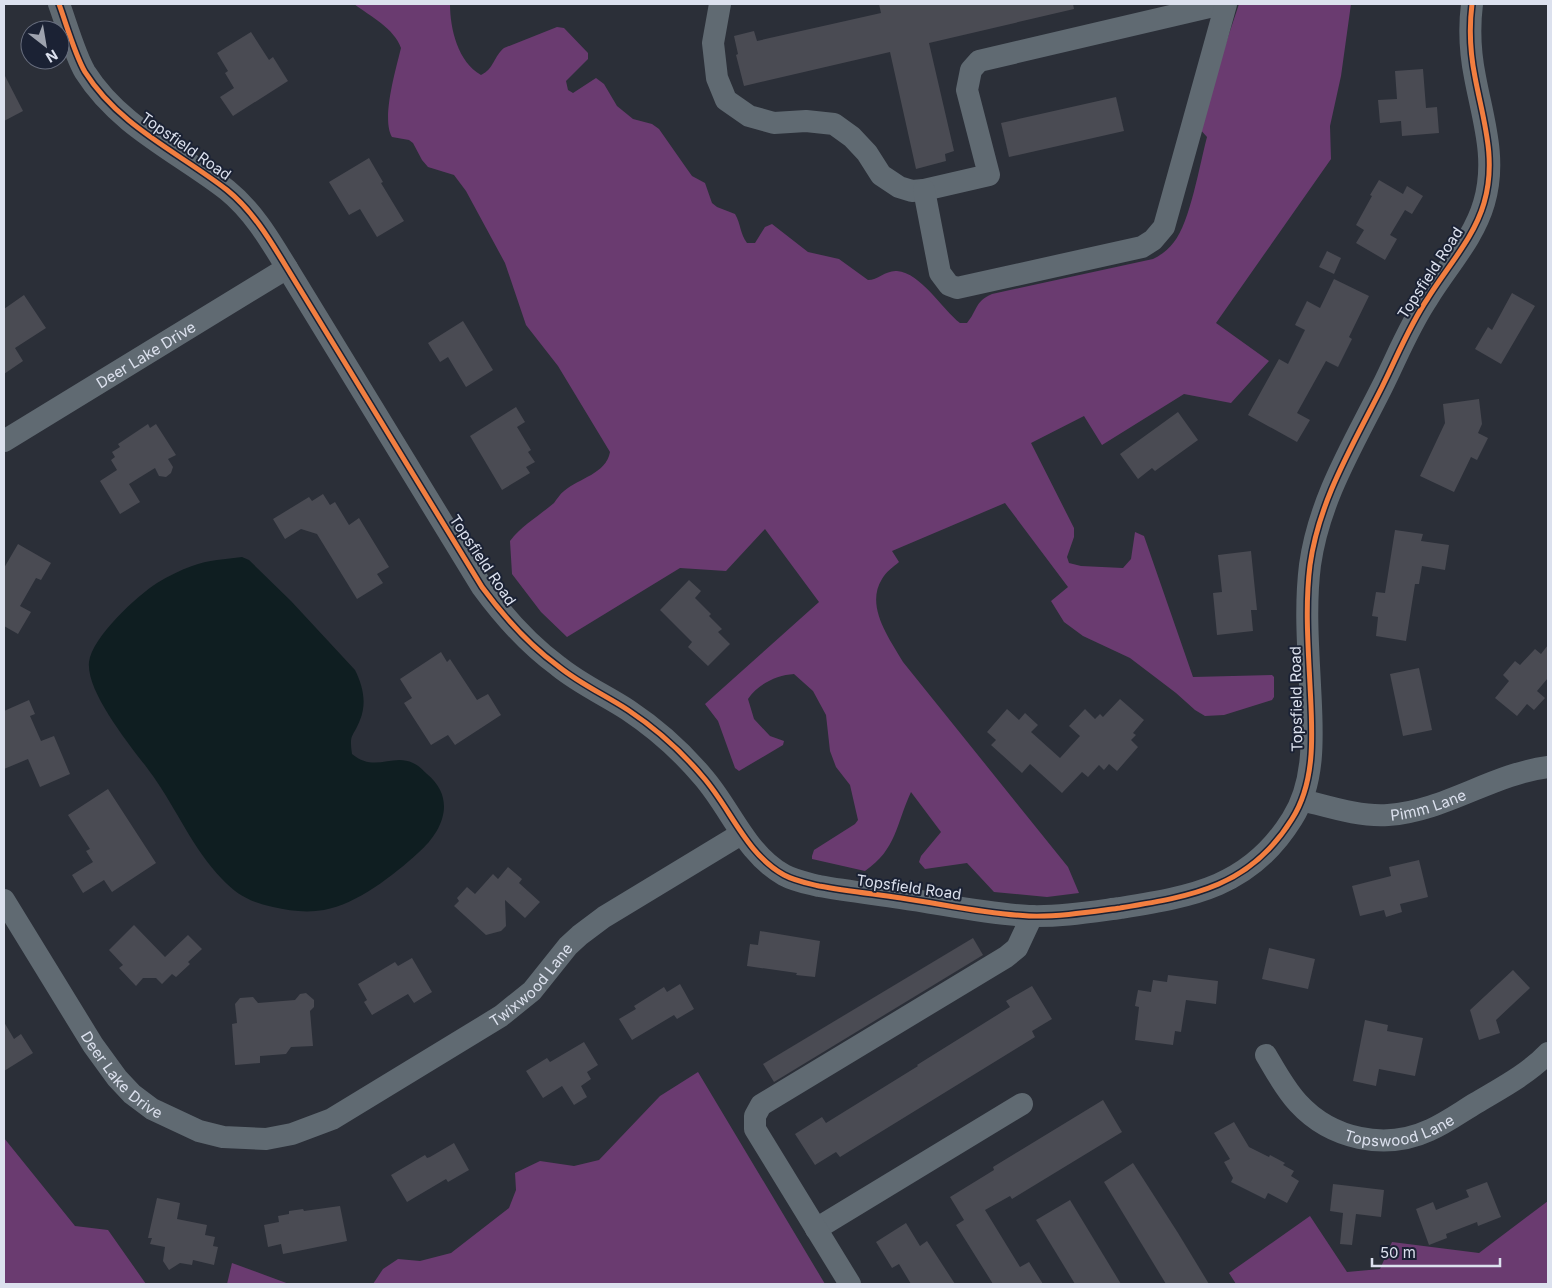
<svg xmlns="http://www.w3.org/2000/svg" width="1552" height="1288" font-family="Inter,sans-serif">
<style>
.forest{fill:#6a3b70}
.water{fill:#0f1e21}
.building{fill:#4a4b53}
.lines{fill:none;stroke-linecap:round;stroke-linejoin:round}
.minor{stroke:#606a72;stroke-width:22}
.cycleway-casing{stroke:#1b2234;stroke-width:8}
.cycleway{stroke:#f27e40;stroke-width:5}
.labels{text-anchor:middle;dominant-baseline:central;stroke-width:4;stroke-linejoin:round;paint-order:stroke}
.street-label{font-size:15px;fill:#dce1ee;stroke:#1b2234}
</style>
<rect width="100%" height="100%" fill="#2b2f38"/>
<g class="forest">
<path d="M354 4H450C450 29 458 62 481 75 494 69 494 56 504 48L557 27 564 28 588 53V59L566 81 568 90 573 93 596 78 604 84 617 106 633 119 652 124 659 129 687 169 692 176 705 183 712 203 717 207 735 214C741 224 740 234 747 243H755L765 227 772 224 808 252 839 259 868 280C878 280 886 270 897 271 921 273 942 309 960 323H967C978 310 974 302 992 294L1153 259C1161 255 1168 250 1174 242 1190 223 1200 163 1207 137L1198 127 1239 4H1351L1341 76 1330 126 1331 159 1216 323 1269 361 1231 403 1184 394 1102 445 1084 416 1031 443 1074 528V537L1067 557 1069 563 1081 566 1123 568 1131 559 1135 532 1144 536 1193 677 1272 675 1274 677V697L1272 700 1224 715 1205 716 1195 710 1176 693 1130 658 1083 636 1064 622 1051 601 1068 587 1005 503 892 551 899 562C893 567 886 572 882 579 865 606 889 638 903 662L1068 867 1079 893 1047 897 994 892 967 863 925 869 919 862 921 856 941 832 911 792C896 824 897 849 865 871L812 859V856L814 850 855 824 858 820 850 785 836 767 830 751 826 715 813 691 794 674C777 675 758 684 748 699L754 719 770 736 784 741 783 745 739 771 735 768 718 721 705 704 819 602 765 529 726 571 680 568 567 637 541 612 512 574 510 541C522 525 539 516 554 503 557 499 560 494 564 491 579 478 606 474 610 452L558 366 526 325 505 263 466 191 454 175 428 167 422 160 413 143 409 140 392 137C381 119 396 69 401 48 394 28 370 16 354 4Z"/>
<path d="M698 1072 825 1284H373L383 1269 398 1259 420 1261 451 1253 509 1208 516 1190 515 1173 540 1161 574 1166 599 1160 660 1096Z"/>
<path d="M4 1138 75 1226 108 1230 146 1284H4Z"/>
<path d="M1548 1201V1284H1236L1229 1273 1310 1216 1347 1272 1380 1269 1392 1242 1479 1253Z"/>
<path d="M232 1263 289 1284H227Z"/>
</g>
<path class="water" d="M242 557 249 560 291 601 355 670C363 686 367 703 360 720 353 738 349 733 352 754 375 773 392 753 413 763 418 765 423 770 427 774 457 799 443 831 418 853 394 875 357 904 324 910 307 913 290 911 273 907 251 902 238 896 222 879 193 849 177 810 153 776 135 751 86 694 89 662 92 637 137 596 157 583 168 576 181 570 192 566 208 560 226 559 242 557Z"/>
<g class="building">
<path d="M879 4H1073L1074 9 929 43 954 151 945 154 946 161 916 169 890 52 744 86 736 55 738 54 734 36 754 31 757 41 881 13Z"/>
<path d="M251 32 269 60 273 57 288 81 233 116 220 97 234 88 225 73 228 71 217 53Z"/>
<path d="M1423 69 1426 108 1437 107 1439 133 1402 136 1401 121 1380 123 1378 100 1397 99 1395 71Z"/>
<path d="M4 74 23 111 4 121Z"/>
<path d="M1116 97 1124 131 1009 157 1001 123Z"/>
<path d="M369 158 383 182 381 183 404 221 377 237 360 209 349 215 329 182Z"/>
<path d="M1379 180 1403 194 1407 186 1423 196 1412 214 1405 210 1390 235 1397 239 1385 260 1356 243 1364 230 1356 225 1372 196 1370 195Z"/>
<path d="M1327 251 1341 258 1334 274 1319 267Z"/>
<path d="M1334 279 1369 296 1349 337 1352 339 1338 367 1326 361 1297 413 1310 420 1297 442 1248 415 1279 359 1288 364 1305 330 1295 325 1307 301 1320 308Z"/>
<path d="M1512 293 1535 306 1501 364 1475 349 1488 327 1492 330Z"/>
<path d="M24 295 46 328 15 348 23 361 4 374V309Z"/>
<path d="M463 321 493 370 466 387 448 357 440 362 428 343Z"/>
<path d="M1479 399 1482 424 1478 433 1488 438 1477 460 1471 457 1454 492 1420 476 1445 423 1443 404Z"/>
<path d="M516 407 525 422 517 427 531 450 528 452 535 462 526 467 530 473 502 490 470 436Z"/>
<path d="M1178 412 1198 440 1155 471 1152 468 1138 479 1120 454Z"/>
<path d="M148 424 150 428 156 424 176 455 168 459 173 467 171 473 166 477 159 476 155 468 129 484 140 502 120 514 100 481 117 470 111 460 115 457 112 452 120 447 118 444Z"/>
<path d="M323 494 330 505 335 502 349 525 359 518 389 567 377 574 383 583 357 599 317 534 301 529 285 539 273 519 309 497 312 501Z"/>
<path d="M1395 530 1423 534 1421 541 1449 545 1445 570 1422 566 1419 584H1415L1406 641 1376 636 1378 617 1372 616 1376 592 1385 593Z"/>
<path d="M18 544 51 563 41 580 36 578 20 606 31 612 18 634 4 626V568Z"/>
<path d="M1251 551 1257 610H1251L1253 631 1217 635 1213 593 1222 592 1218 555Z"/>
<path d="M689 580 701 591 695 598 711 614 709 616 722 629 718 632 730 644 708 666 688 647 692 642 660 610Z"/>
<path d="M1548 645V678L1537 691 1545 698 1534 710 1527 704 1517 716 1495 698 1509 681 1503 675 1515 661 1520 665 1535 649 1541 654Z"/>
<path d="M441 652 447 662 450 659 477 700 488 694 501 715 455 745 448 735 431 745 404 703 412 698 400 679Z"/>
<path d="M1419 668 1432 730 1403 736 1390 674Z"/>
<path d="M1120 699 1144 720 1133 733 1136 735 1131 740 1138 747 1117 771 1109 764 1104 770 1099 765 1088 777 1082 772 1062 793 1030 764 1022 773 991 745 996 740 987 732 1007 709 1019 720 1025 713 1038 725 1031 732 1060 758 1080 736 1069 726 1085 709 1095 719 1100 714 1103 717Z"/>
<path d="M29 700 35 714 30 716 41 741 54 736 70 774 40 787 28 759 4 769V711Z"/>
<path d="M108 789 156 863 112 892 104 880 83 893 72 875 93 862 86 851 90 849 68 815Z"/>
<path d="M1419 860 1428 897 1400 904 1402 912 1386 917 1384 910 1360 916 1352 886 1391 876 1389 867Z"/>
<path d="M508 867 522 879 519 883 540 902 525 918 505 900 506 926 501 931 486 935 454 906 459 901 457 898 467 887 475 894 493 874 498 879Z"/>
<path d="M134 925 165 957 188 935 202 949 188 962 190 964 176 977 172 974 162 984 156 978H143L136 986 119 968 123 965 109 950Z"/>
<path d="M760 931 820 941 815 977 796 975 797 973 747 966 750 944 758 945Z"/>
<path d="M973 938 983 955 774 1082 763 1064Z"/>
<path d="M1269 948 1315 959 1308 989 1262 979Z"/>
<path d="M412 958 432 992 414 1003 408 994 372 1015 364 1002 367 1000 358 984 395 962 398 966Z"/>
<path d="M1513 970 1530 988 1496 1020 1500 1033 1479 1040 1470 1010Z"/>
<path d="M1168 975 1218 981 1216 1004 1186 1000 1181 1032 1175 1031 1173 1045 1135 1040 1139 1007 1135 1006 1138 990 1151 992 1153 980 1167 982Z"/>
<path d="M680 984 694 1009 677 1019 674 1015 632 1040 619 1019 636 1009 634 1006 664 987 667 992Z"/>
<path d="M1032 986 1052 1019 1032 1031 1035 1037 840 1157 836 1152 815 1165 795 1134 822 1117 826 1123 918 1066 917 1065 1010 1007 1006 1001Z"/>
<path d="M306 993 314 1000V1007L310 1011 313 1046 291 1047 286 1054 260 1056V1063L235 1065 232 1024 237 1023 235 1004 240 998 253 997 258 1003 295 1000 300 994Z"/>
<path d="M1365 1020 1388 1025 1387 1031 1423 1038 1415 1076 1379 1069 1376 1086 1353 1081Z"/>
<path d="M4 1022 14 1039 21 1034 33 1053 4 1071Z"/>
<path d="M584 1042 598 1065 587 1072 591 1079 581 1086 587 1097 574 1105 562 1086 543 1098 526 1071 547 1058 550 1062Z"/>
<path d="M1103 1100 1122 1132 1012 1199 1010 1196 985 1210 1020 1267 1029 1262 1043 1284H993L956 1225 964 1220 950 1197 994 1170 993 1167Z"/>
<path d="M1234 1122 1249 1147 1269 1157 1270 1155 1285 1163 1283 1165 1294 1171 1291 1176 1299 1181 1287 1203 1268 1193 1265 1199 1231 1182 1233 1178 1224 1162 1230 1159 1214 1133Z"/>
<path d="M454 1143 469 1170 448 1182 446 1179 407 1202 391 1175 425 1155 427 1158 430 1157Z"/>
<path d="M1133 1163 1178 1233 1209 1284H1166L1104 1182Z"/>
<path d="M1487 1182 1501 1217 1478 1226 1477 1222 1446 1234 1447 1238 1429 1245 1416 1209 1433 1202 1436 1210 1469 1197 1466 1190Z"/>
<path d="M1333 1184 1384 1190 1381 1217 1356 1214 1352 1245 1340 1244 1343 1213 1330 1211Z"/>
<path d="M157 1198 180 1203 177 1219 207 1225 205 1235 215 1237 213 1246 218 1247 214 1265 193 1260 192 1265 180 1263 169 1270 163 1261 165 1247 150 1244 152 1238H148Z"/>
<path d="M1070 1200 1121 1284H1075L1036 1220Z"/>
<path d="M340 1206 347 1241 283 1254 281 1244 268 1247 264 1225 279 1222 278 1216 289 1214V1211L303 1209 304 1211Z"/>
<path d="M906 1223 920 1246 927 1241 955 1284H911L899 1264 892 1268 876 1242Z"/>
</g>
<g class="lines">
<g class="minor">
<path d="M59 4C66 23 75 55 85 72 119 126 178 152 227 190 253 211 270 240 287 268L482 587C504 617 528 644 558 666 580 684 605 695 628 710 655 728 682 752 703 777 731 809 746 854 784 875 795 881 807 883 819 886 847 891 874 894 901 898 943 904 986 914 1029 916 1059 917 1090 912 1120 908 1193 896 1250 887 1292 819 1317 780 1312 728 1310 685 1308 645 1305 605 1310 565 1319 500 1353 445 1382 387 1397 357 1409 326 1428 298 1447 267 1474 238 1484 203 1497 159 1483 120 1475 77 1470 52 1469 28 1472 4"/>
<path d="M720 4 713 43 717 78 726 100 749 116 774 123 806 121 834 124 852 137 867 153 881 175 899 187 912 191 924 190 989 175 967 90 971 70 979 61 1222 4"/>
<path d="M924 190 940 273 949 285 957 288 1142 247 1153 240 1164 227 1226 4"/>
<path id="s1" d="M4 441 287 268"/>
<path id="s2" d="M1302 800C1330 807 1360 817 1388 815 1445 811 1492 774 1548 767"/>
<path id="s3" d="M4 900 93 1045 117 1078 132 1094 152 1109 199 1131 223 1137 266 1139 292 1134 332 1119 501 1016 532 991 568 946 580 935 604 917 741 834"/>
<path id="s4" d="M1266 1055C1276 1072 1285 1089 1298 1103 1331 1139 1385 1151 1430 1130 1446 1123 1461 1112 1476 1103 1501 1088 1528 1074 1548 1053"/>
<path d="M816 1229 1022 1104"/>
<path d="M850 1284 755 1129V1116L761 1105 1006 957 1017 948 1032 916"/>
</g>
<defs>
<path id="cycleway" d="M59 4C66 23 75 55 85 72 119 126 178 152 227 190 253 211 270 240 287 268L482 587C504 617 528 644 558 666 580 684 605 695 628 710 655 728 682 752 703 777 731 809 746 854 784 875 795 881 807 883 819 886 847 891 874 894 901 898 943 904 986 914 1029 916 1059 917 1090 912 1120 908 1193 896 1250 887 1292 819 1317 780 1312 728 1310 685 1308 645 1305 605 1310 565 1319 500 1353 445 1382 387 1397 357 1409 326 1428 298 1447 267 1474 238 1484 203 1497 159 1483 120 1475 77 1470 52 1469 28 1472 4"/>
</defs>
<use href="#cycleway" class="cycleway-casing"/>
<use href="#cycleway" class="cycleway"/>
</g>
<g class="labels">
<g class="street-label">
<text transform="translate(186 146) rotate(35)">Topsfield Road</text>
<text transform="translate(1430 273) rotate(-57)">Topsfield Road</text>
<text stroke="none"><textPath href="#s1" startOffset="166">Deer Lake Drive</textPath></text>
<text transform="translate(483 560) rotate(56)">Topsfield Road</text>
<text transform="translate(1296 699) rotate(-91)">Topsfield Road</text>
<text stroke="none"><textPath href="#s2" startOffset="129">Pimm Lane</textPath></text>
<text transform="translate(909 887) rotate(8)">Topsfield Road</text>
<text stroke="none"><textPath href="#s3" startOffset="688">Twixwood Lane</textPath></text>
<text stroke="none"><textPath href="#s3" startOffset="212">Deer Lake Drive</textPath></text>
<text stroke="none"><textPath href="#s4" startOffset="171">Topswood Lane</textPath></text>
</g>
</g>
<rect width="1552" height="1288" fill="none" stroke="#dce1ee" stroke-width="10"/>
<g transform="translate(45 45) rotate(149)"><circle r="24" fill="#1b2234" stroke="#686e7e"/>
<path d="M0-4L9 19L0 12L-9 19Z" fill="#9ea3ae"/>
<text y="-8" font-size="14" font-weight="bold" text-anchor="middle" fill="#dce1ee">N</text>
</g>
<path d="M1372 1258v8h128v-8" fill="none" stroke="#dce1ee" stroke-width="2.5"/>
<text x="1380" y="1258" font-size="15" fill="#dce1ee" stroke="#1b2234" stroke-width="4" paint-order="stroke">50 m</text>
</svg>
